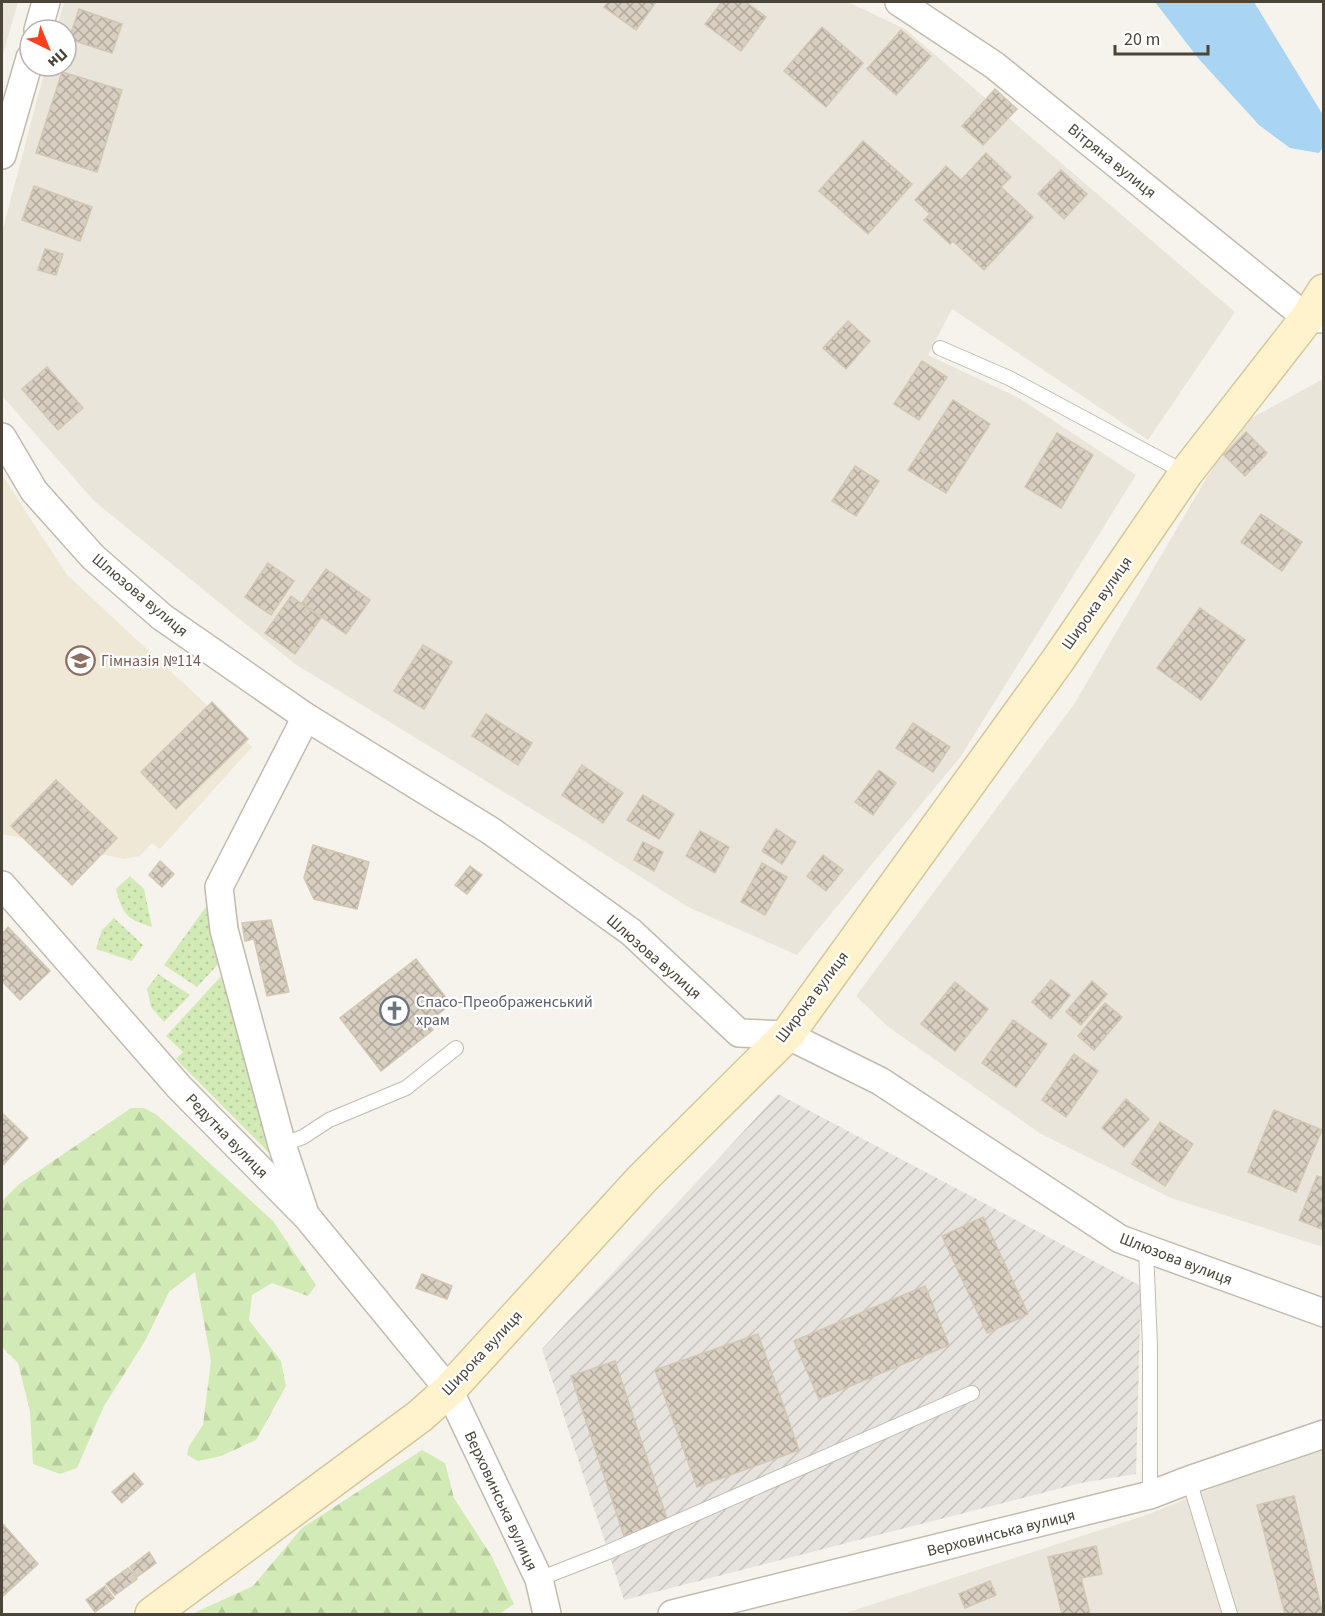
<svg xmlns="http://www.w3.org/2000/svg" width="1325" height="1616" font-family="'Source Sans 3',sans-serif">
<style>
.residential{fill:#eae5da}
.industrial{fill:url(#industrial-furrows)}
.education{fill:#efe8d6}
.grass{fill:url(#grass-dots)}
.forest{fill:url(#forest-firs)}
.water{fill:#a9d4f2}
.building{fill:url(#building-cross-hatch);stroke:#d3c7b4;stroke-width:1.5}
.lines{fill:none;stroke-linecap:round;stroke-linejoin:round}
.lane-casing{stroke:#c2bbae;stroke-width:16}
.street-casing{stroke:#c2bbae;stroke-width:30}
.secondary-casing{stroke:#d6c79b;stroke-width:36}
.lane{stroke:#fff;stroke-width:14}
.street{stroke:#fff;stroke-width:27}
.secondary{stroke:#fff3cd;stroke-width:33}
.labels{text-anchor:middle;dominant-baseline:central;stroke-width:4.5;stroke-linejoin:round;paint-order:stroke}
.street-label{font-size:16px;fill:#4b4439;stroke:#fff}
.education-label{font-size:16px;fill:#785e54;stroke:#fff;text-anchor:start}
.worship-label{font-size:16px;fill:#5b616d;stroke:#fff;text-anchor:start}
</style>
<defs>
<pattern id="industrial-furrows" width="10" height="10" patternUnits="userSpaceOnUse" patternTransform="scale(1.5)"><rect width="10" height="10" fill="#e6e2dd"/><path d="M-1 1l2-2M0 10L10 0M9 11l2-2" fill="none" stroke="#c7c3be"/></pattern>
<pattern id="grass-dots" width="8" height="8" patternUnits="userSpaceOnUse" patternTransform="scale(1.5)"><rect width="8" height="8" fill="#d2eab5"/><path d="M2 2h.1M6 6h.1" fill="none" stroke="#b6ca9c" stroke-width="1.8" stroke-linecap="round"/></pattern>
<pattern id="forest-firs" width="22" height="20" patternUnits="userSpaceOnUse" patternTransform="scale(1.5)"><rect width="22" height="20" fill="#d2eab5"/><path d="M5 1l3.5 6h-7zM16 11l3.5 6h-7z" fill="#b6ca9c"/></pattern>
<pattern id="building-cross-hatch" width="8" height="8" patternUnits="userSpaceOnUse" patternTransform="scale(1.5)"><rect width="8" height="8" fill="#d8cfc1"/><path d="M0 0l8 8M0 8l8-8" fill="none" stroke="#b1aa9e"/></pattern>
</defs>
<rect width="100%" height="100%" fill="#f6f3ec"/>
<g class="residential">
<path d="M2 2H18L2 58Z"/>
<path d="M64 2H848L905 29 1235 312 1148 440 952 309 928 355 1019 398 1136 475 961 756 797 955 688 907 584 841 295 664 94 501 3 397 2 232 46 66H66V30H56Z"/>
<path d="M1323 379V1247L1171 1198 1041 1134 887 1026 856 996 1073 706 1237 426Z"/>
<path d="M1323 1447V1614H843L1149 1514 1285 1459Z"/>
</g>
<path class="industrial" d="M778 1094 1141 1286 1136 1474 1081 1483 624 1600 542 1349Z"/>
<path class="education" d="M2 475 67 575 252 747 160 849 152 843 140 856 124 859 2 834Z"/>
<g class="grass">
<path d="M130 876 144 889 152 927C127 920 122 913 116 889Z"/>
<path d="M208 904 222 960 197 987 164 965Z"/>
<path d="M114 918 143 945 132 961 96 949 102 930Z"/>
<path d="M225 972 269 1153 176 1059 183 1052 166 1036Z"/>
<path d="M158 974 190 995 164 1022 151 1007 147 989Z"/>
</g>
<g class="forest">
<path d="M131 1108H144L157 1115 273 1221 316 1285 308 1296 272 1283 252 1295 249 1320 281 1361 286 1386 256 1440 221 1456 198 1461 187 1455 189 1446 203 1425 211 1361 195 1272 169 1292 145 1341 104 1406 77 1468 60 1474 33 1464 30 1411 18 1363 2 1347V1201L18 1185Z"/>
<path d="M422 1450 445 1463 454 1498 492 1557 514 1604 499 1614H192L253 1586 302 1528Z"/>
</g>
<path class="water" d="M1155 2H1254L1323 115V147L1319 153 1290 148 1259 125 1198 58Z"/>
<g class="building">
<path d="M608 2H656L636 30 604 7Z"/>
<path d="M722 2H746L766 17 741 51 705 24Z"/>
<path d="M79 9 122 24 112 53 69 39Z"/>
<path d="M822 27 863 63 826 107 784 71Z"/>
<path d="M901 30 931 56 896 95 867 69Z"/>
<path d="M62 72 122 90 97 172 36 153Z"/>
<path d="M995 89 1017 109 983 145 962 126Z"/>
<path d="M863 141 912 184 868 234 819 191Z"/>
<path d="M986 153 1011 177 1001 187 1033 217 984 270 953 241 950 244 924 220 930 214 915 200 946 166 961 180Z"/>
<path d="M1061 170 1087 194 1064 219 1038 194Z"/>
<path d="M34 186 92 207 80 241 22 220Z"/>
<path d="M45 249 63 254 56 275 38 270Z"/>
<path d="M848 321 870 341 846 369 823 348Z"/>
<path d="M922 361 947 377 919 420 894 404Z"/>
<path d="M47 367 83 408 58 430 22 389Z"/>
<path d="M953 400 990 424 946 493 908 470Z"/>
<path d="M1246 432 1267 453 1245 476 1224 455Z"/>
<path d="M1057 433 1093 455 1061 508 1025 487Z"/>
<path d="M855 466 879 481 856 516 832 501Z"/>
<path d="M1261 514 1302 542 1282 571 1241 542Z"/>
<path d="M268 563 294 581 271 615 245 597Z"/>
<path d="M326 569 370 600 346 634 302 603Z"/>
<path d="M291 596 321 618 295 654 265 633Z"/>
<path d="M1200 608 1245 640 1201 700 1157 668Z"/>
<path d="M423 645 452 662 424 709 394 691Z"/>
<path d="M212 702 248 739 176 809 141 772Z"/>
<path d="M486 714 532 743 518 765 472 736Z"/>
<path d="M913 723 950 747 933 772 896 748Z"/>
<path d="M582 765 623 793 603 823 562 795Z"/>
<path d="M879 770 896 783 873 815 855 802Z"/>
<path d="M56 780 117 838 72 885 11 826Z"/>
<path d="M643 795 674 814 659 839 627 820Z"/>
<path d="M776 829 796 842 782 864 762 851Z"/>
<path d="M700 831 729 847 715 873 686 856Z"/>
<path d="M643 842 663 852 654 871 634 860Z"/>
<path d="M313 845 369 862 357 909 314 899 304 878Z"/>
<path d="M823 855 843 870 826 891 807 876Z"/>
<path d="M160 861 174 874 162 887 149 875Z"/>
<path d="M762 863 787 877 765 915 741 902Z"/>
<path d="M470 866 482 875 467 894 455 885Z"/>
<path d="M271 920 289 992 267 996 254 939 245 941 242 923Z"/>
<path d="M8 927 50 971 20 1000 2 981V934Z"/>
<path d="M416 959 451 1004 427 1023 433 1030 381 1071 340 1018Z"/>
<path d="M1051 980 1070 995 1051 1019 1032 1002Z"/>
<path d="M1092 981 1107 994 1081 1025 1066 1012Z"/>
<path d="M955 982 988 1009 955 1051 921 1024Z"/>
<path d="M1105 1003 1122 1017 1094 1050 1078 1036Z"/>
<path d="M1013 1020 1047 1044 1016 1087 982 1063Z"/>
<path d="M1074 1054 1098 1071 1066 1117 1042 1100Z"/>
<path d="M1126 1099 1149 1119 1124 1147 1102 1128Z"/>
<path d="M1274 1110 1322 1130 1296 1192 1248 1172Z"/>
<path d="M2 1113 28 1138 2 1166Z"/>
<path d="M1160 1122 1193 1144 1165 1186 1132 1164Z"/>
<path d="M1317 1176 1324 1178V1230L1299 1220Z"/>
<path d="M983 1217 1028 1314 987 1333 942 1236Z"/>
<path d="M422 1274 452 1286 447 1299 416 1288Z"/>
<path d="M925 1286 949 1345 819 1399 794 1341Z"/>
<path d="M758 1334 799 1450 697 1487 655 1370Z"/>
<path d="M615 1361 668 1522 624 1536 571 1376Z"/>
<path d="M134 1473 143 1484 122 1503 112 1492Z"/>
<path d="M1294 1496 1323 1614H1285L1257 1505Z"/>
<path d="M2 1523 38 1564 2 1597Z"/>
<path d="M1096 1546 1102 1574 1081 1578 1090 1614H1062L1048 1557Z"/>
<path d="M149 1552 156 1563 137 1577 130 1567Z"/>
<path d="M128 1568 137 1579 115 1595 106 1584Z"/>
<path d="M990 1581 996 1595 965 1608 959 1594Z"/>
<path d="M105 1586 114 1598 95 1612 86 1600Z"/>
</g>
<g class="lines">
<defs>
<g id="lane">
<path d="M940 348 1009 378 1186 473"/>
<path d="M282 1145 303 1137 329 1120 406 1088 456 1048"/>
<path d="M1146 1249 1150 1346V1495"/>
<path d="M1189 1480 1230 1614"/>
<path d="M539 1579 608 1552 972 1393"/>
</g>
<g id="street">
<path d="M899 2 994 65 1307 318 1324 319"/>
<path d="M38 30 46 2"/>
<path d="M2 155 30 58"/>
<path d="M2 437 34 491 93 557 162 617 306 717 491 831 631 932 739 1033 787 1035 880 1081 1120 1239 1324 1313"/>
<path d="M2 885 179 1087 307 1217 449 1390 539 1579 547 1614"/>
<path d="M304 1211 282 1145 224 930 219 887 306 717"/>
<path d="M672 1614 1150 1495 1189 1480 1324 1434"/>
</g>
<path id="secondary" d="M152 1614 420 1416 449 1390 642 1179 787 1035 1058 660 1186 473 1307 318 1324 291"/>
</defs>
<use href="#lane" class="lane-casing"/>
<use href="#street" class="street-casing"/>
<use href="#secondary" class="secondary-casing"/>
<use href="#lane" class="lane"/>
<use href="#street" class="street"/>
<use href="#secondary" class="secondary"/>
</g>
<defs>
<symbol id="school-ring" viewBox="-11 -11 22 22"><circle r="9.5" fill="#fff" stroke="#8d6e63" stroke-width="1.5"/><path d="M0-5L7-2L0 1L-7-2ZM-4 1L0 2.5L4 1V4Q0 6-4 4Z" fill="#8d6e63"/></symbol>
<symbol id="church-ring" viewBox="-11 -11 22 22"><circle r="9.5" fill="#fff" stroke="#6b7280" stroke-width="1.5"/><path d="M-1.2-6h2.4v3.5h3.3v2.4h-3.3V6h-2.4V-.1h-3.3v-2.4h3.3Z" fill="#6b7280"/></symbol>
</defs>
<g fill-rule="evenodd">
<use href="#school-ring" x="64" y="644" width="33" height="33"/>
<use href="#church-ring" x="378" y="994" width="33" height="33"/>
</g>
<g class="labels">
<g class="street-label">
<text transform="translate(1112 161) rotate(39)">Вітряна вулиця</text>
<text transform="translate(140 595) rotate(40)">Шлюзова вулиця</text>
<text transform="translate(1097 603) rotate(-55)">Широка вулиця</text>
<text transform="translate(654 957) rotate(41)">Шлюзова вулиця</text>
<text transform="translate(812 997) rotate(-53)">Широка вулиця</text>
<text transform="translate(227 1136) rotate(46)">Редутна вулиця</text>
<text transform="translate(1176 1259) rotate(21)">Шлюзова вулиця</text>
<text transform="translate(482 1353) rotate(-47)">Широка вулиця</text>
<text transform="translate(501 1501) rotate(65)">Верховинська вулиця</text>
<text transform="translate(1001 1533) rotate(-14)">Верховинська вулиця</text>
</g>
<g class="education-label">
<text x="101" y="661">Гімназія №114</text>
</g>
<g class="worship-label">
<text x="416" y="1002">Спасо-Преображенський<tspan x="416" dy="18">храм</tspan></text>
</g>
</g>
<rect width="1325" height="1616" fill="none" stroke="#4b4439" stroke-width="6"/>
<g transform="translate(48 48) rotate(137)"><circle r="28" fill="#ffffff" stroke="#b7b4b0" stroke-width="1.5"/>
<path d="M0-4.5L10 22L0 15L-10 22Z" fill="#fc3f1d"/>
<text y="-9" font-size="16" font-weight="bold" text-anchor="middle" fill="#4b4439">Пн</text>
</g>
<path d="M1115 45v9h93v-9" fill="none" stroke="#4b4439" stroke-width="3"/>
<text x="1124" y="45" font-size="18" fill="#4b4439" stroke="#ffffff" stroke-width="4.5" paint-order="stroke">20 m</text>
</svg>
